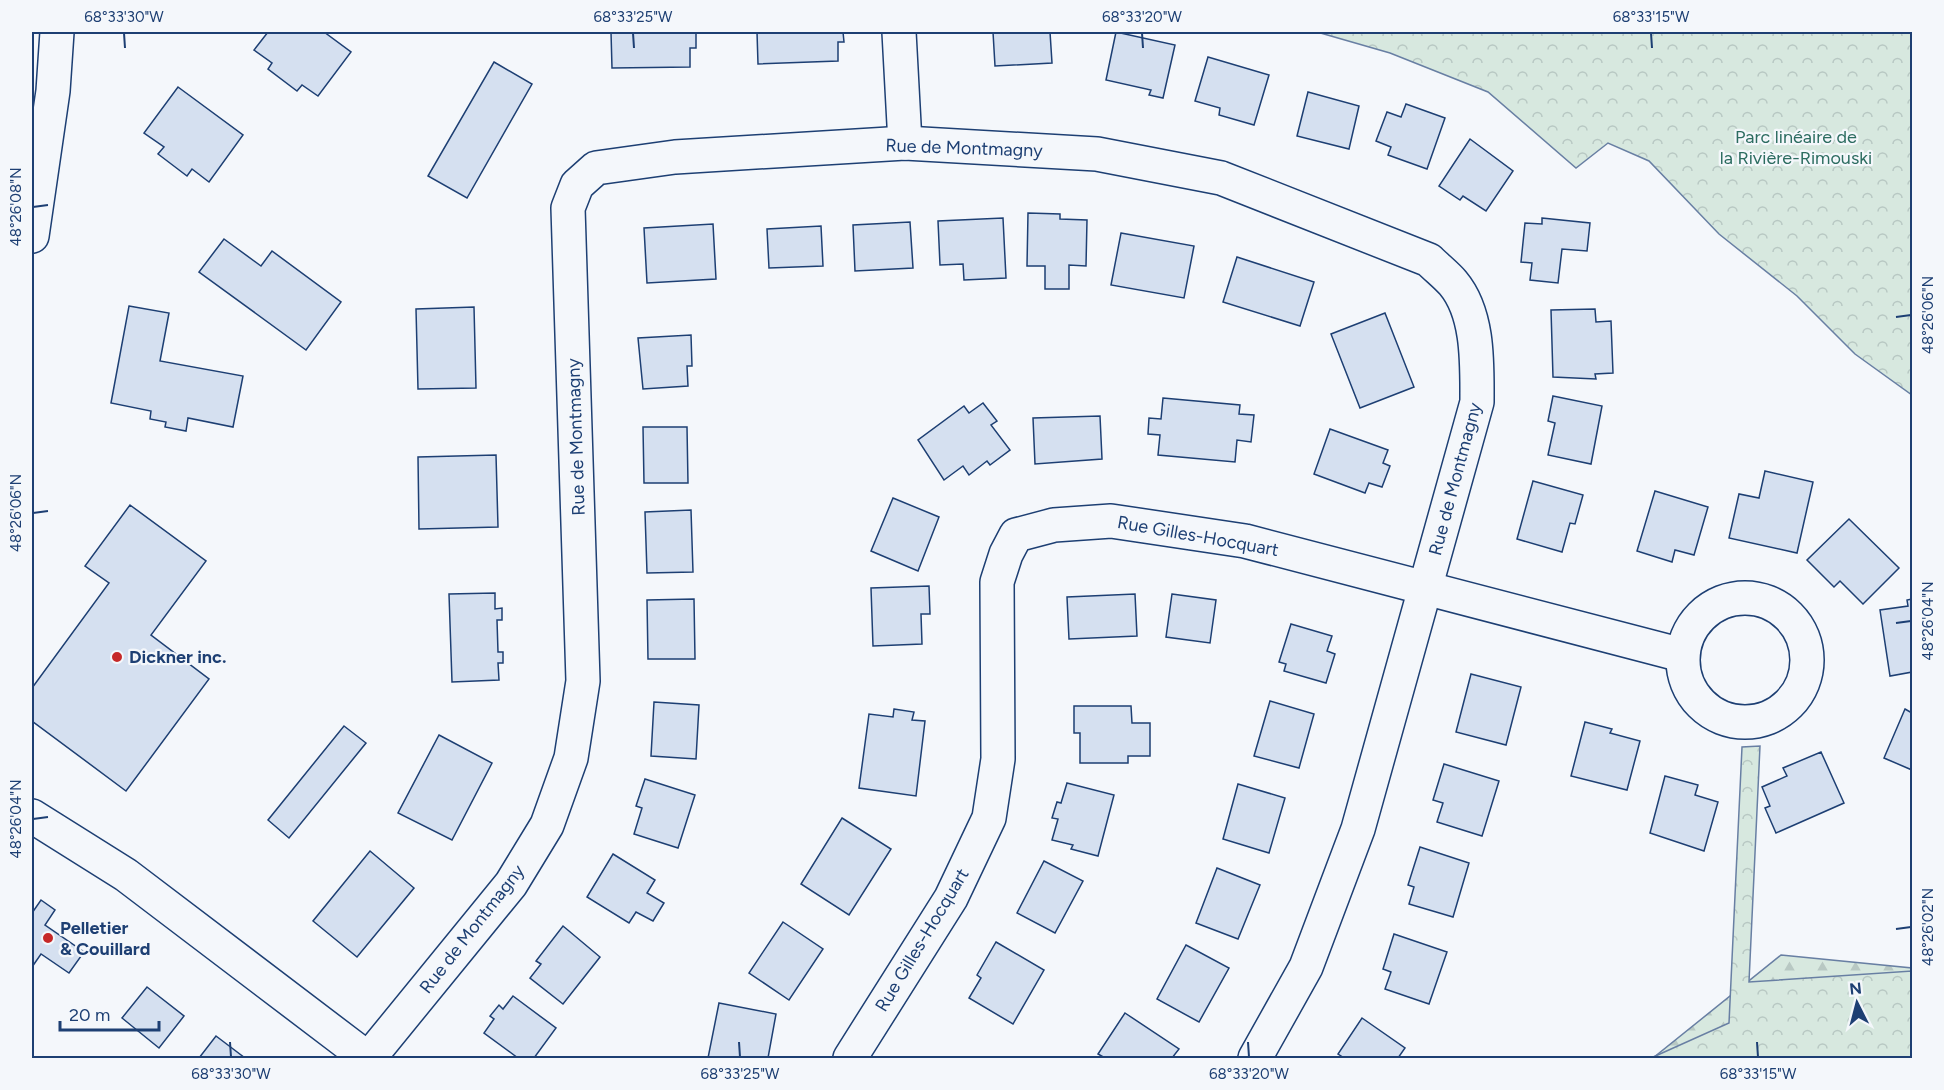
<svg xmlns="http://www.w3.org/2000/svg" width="1944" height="1090" font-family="Figtree,sans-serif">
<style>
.forest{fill:url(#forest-firs);stroke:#687fa3;stroke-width:1.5}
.park{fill:url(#park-crowns);stroke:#687fa3;stroke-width:1.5}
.building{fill:#d5e0f0;stroke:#1d3f73;stroke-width:1.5}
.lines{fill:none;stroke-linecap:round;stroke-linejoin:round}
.minor-casing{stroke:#1d3f73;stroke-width:36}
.minor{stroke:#f4f7fb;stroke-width:33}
.ticks{fill:none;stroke:#1d3f73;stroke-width:2}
.poi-dot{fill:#c62828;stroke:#f4f7fb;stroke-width:2}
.labels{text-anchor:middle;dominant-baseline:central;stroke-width:4.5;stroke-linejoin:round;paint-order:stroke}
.park-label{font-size:18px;fill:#2c6c60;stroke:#f4f7fb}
.street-label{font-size:18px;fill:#1d3f73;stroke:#f4f7fb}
.poi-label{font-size:18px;font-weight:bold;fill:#1d3f73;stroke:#f4f7fb;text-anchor:start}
.neatline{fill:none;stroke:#1d3f73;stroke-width:2}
.ticks-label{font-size:15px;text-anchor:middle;fill:#1d3f73}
</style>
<defs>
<pattern id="forest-firs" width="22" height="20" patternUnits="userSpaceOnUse" patternTransform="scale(1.5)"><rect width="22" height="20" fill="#d7e8df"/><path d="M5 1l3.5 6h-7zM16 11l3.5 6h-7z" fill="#b8c8c3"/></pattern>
<pattern id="park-crowns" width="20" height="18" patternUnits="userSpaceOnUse" patternTransform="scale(1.5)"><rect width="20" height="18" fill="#d7e8df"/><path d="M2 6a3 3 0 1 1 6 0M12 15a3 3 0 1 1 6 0" fill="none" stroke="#b8c8c3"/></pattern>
</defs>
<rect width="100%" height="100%" fill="#f4f7fb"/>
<path class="forest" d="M1781 955 1912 968V1058H1653Z"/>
<g class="park">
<path d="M1317 32H1912V395L1855 354 1797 296 1719 234 1649 161 1608 143 1576 168 1488 92 1390 53Z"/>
<path d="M1760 746 1749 982 1912 971V1058H1651L1729 1023 1742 747Z"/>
</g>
<g class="building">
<path d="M268 32H324L351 52 318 96 302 85 297 91 268 69 272 63 254 50Z"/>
<path d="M611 32H696V48H690V67L612 68Z"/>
<path d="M757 32H843L844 42H838V61L758 64Z"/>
<path d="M993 32H1050L1052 63 995 66Z"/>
<path d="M1116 32 1175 45 1163 98 1149 95 1151 90 1106 80Z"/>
<path d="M1208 57 1269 75 1254 125 1219 115 1220 108 1195 101Z"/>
<path d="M494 62 532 84 467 198 428 176Z"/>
<path d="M178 87 243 135 209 182 192 169 187 176 158 154 164 147 144 133Z"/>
<path d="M1308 92 1359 106 1349 149 1297 136Z"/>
<path d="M1406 104 1445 118 1427 169 1388 155 1391 147 1376 141 1387 112 1401 117Z"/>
<path d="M1470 139 1513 171 1486 211 1463 196 1460 200 1439 186Z"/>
<path d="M1028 213 1060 214V219L1087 220 1086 266 1069 265V289H1045V266H1027Z"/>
<path d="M1003 218 1006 278 964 280 963 264 940 265 938 221Z"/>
<path d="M1542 218 1590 223 1587 251 1562 249 1558 283 1530 280 1532 263 1521 262 1525 223 1542 224Z"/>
<path d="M910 222 913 268 855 271 853 225Z"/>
<path d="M713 224 716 279 647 283 644 228Z"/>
<path d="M821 226 823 266 769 268 767 229Z"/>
<path d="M1121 233 1194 246 1184 298 1111 285Z"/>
<path d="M224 239 261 266 272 251 341 302 306 350 199 272Z"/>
<path d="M1237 257 1314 282 1300 326 1223 302Z"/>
<path d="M129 306 169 313 160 361 243 376 233 427 188 418 186 431 165 427 166 422 150 419 151 411 111 403Z"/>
<path d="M474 307 476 388 418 389 416 309Z"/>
<path d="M1595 309 1596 322 1611 321 1613 373 1595 374 1596 379 1553 377 1551 310Z"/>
<path d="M1385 313 1414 387 1360 408 1331 334Z"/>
<path d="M691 335 692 366H687L688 386 643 389 638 338Z"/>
<path d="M1553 396 1602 406 1591 464 1548 455 1555 423 1548 421Z"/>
<path d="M1163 398 1240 405 1239 414 1254 415 1251 442 1237 440 1235 462 1158 455 1160 435 1148 434 1149 418 1161 419Z"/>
<path d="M983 403 997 421 991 425 1010 450 990 465 987 461 969 475 963 466 944 480 918 440 964 406 969 413Z"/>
<path d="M1100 416 1102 459 1035 464 1033 418Z"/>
<path d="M643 427H687L688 483H644Z"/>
<path d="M1330 429 1388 450 1383 463 1390 466 1382 487 1369 483 1365 493 1314 474Z"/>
<path d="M496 455 498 527 419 529 418 457Z"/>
<path d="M1765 471 1813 482 1797 553 1729 538 1739 494 1759 498Z"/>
<path d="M1533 481 1583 495 1575 524 1570 523 1562 552 1517 539Z"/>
<path d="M1655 491 1708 507 1694 555 1675 550 1672 562 1637 551Z"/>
<path d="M893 498 939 517 918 571 871 551Z"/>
<path d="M130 505 206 561 151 635 209 679 126 791 32 721V688L109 583 85 566Z"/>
<path d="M691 510 693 572 647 573 645 512Z"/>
<path d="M1849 519 1899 568 1863 604 1840 581 1834 587 1807 560Z"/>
<path d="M929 586 930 614H921L922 644 873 646 871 588Z"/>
<path d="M495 593V609L502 608V620H497L498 652H503V663H498L499 680 452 682 449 594Z"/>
<path d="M1135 594 1137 636 1069 639 1067 597Z"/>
<path d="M1172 594 1216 600 1210 643 1166 637Z"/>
<path d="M694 599 695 659H648L647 600Z"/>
<path d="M1912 599V672L1890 676 1880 610 1908 606 1907 600Z"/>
<path d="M1291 624 1332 636 1327 651 1335 654 1326 683 1284 671 1286 664 1279 662Z"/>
<path d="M1471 674 1521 687 1506 745 1456 732Z"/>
<path d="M1270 701 1314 714 1299 768 1254 756Z"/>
<path d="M654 702 699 705 696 759 651 756Z"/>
<path d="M1074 706H1131L1132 723H1150V756H1128V763H1080V733H1074Z"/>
<path d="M894 709 914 712 912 720 925 721 916 796 859 788 869 714 893 717Z"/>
<path d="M1905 709 1912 713V770L1884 758Z"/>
<path d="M1585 722 1612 729 1610 733 1640 741 1627 790 1571 776Z"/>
<path d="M344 726 366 743 289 838 268 820Z"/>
<path d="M439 735 492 763 452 840 398 813Z"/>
<path d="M1821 752 1844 803 1776 833 1765 808 1770 806 1762 787 1787 776 1783 768Z"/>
<path d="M1444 764 1499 781 1482 836 1437 822 1443 803 1433 800Z"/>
<path d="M1665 776 1698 785 1695 795 1718 802 1704 851 1650 833Z"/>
<path d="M645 779 695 795 678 848 634 834 642 808 636 806Z"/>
<path d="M1067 783 1114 795 1098 856 1071 849 1073 845 1052 840 1058 819 1052 818 1057 802 1061 803Z"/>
<path d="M1238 784 1285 798 1269 853 1223 839Z"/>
<path d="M842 818 891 849 849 915 801 884Z"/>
<path d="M1420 847 1469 863 1453 917 1409 904 1414 887 1408 885Z"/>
<path d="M370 851 414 888 357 957 313 921Z"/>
<path d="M613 854 655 880 647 893 664 903 653 921 636 912 629 923 587 897Z"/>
<path d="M1044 861 1083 881 1055 933 1017 913Z"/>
<path d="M1217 868 1260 885 1238 939 1196 923Z"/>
<path d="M41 900 55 910 45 925 84 952 69 973 41 954 32 967V913Z"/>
<path d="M783 922 823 949 789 1000 749 973Z"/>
<path d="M563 926 600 957 563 1004 530 978 541 964 536 961Z"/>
<path d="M1394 934 1447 952 1429 1004 1385 989 1391 972 1383 969Z"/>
<path d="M996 942 1044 970 1013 1024 969 998 981 978 977 975Z"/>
<path d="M1186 945 1229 968 1199 1022 1157 999Z"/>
<path d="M147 987 184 1016 159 1048 122 1018Z"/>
<path d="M513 996 556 1028 534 1058H518L484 1033 494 1019 490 1016 499 1005 503 1009Z"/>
<path d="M719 1003 776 1014 768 1058H708Z"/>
<path d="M1125 1013 1179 1049 1172 1058H1105L1098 1054Z"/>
<path d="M1362 1018 1405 1048 1398 1058H1338L1341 1056 1338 1054Z"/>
<path d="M216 1036 245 1058H199Z"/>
</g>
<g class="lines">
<defs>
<g id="minor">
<path d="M899 32 905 143"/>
<path d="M32 236 53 91 57 32"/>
<circle cx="1745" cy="660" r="62"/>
<path d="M32 816 126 875 367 1058"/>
<path d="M369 1058 511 884 547 825 571 758 583 681 568 208 577 185 596 168 675 157 905 143 1097 154 1221 178 1429 260C1437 268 1446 275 1453 283 1479 314 1477 364 1477 402L1358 829 1306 967 1255 1058"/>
<path d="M850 1058 951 898 989 818 998 759 997 582 1006 554 1016 535 1054 525 1111 521 1245 541 1682 655"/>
</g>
</defs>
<use href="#minor" class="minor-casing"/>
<use href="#minor" class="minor"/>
</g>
<path class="ticks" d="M124 33 125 48M633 33 634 48M1142 33 1143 48M1651 33 1652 48M33 207 48 205M1896 317 1911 315M33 513 48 511M1896 623 1911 621M33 819 48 817M1896 929 1911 927M230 1042 231 1057M739 1042 740 1057M1248 1042 1249 1057M1757 1042 1758 1057"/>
<g class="poi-dot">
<circle cx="117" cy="657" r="6"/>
<circle cx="48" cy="938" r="6"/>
</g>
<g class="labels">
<g class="park-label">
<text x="1796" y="137">Parc linéaire de<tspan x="1796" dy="21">la Rivière-Rimouski</tspan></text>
</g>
<g class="street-label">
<text transform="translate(964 148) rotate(2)">Rue de Montmagny</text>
<text transform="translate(576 437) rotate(-92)">Rue de Montmagny</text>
<text transform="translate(1455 479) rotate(-75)">Rue de Montmagny</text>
<text transform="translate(1198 536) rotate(10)">Rue Gilles-Hocquart</text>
<text transform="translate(472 929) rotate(-52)">Rue de Montmagny</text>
<text transform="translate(922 940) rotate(-59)">Rue Gilles-Hocquart</text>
</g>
<g class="poi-label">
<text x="129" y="657">Dickner inc.</text>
<text x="60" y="928">Pelletier<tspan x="60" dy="21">&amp; Couillard</tspan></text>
</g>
</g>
<rect width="1944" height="1090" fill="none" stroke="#f4f7fb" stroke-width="66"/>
<g transform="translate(1857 1003) rotate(354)" stroke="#f4f7fb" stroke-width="4.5" paint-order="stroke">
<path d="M0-4.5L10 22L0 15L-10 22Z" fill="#1d3f73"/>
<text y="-9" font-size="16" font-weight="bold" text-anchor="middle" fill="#1d3f73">N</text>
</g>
<path d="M60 1021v9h99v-9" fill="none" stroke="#1d3f73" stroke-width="3"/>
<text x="69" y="1021" font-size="18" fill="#1d3f73" stroke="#f4f7fb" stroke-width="4.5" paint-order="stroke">20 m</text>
<rect x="33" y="33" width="1878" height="1024" class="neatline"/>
<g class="ticks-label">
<text x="124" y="22">68°33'30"W</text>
<text x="633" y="22">68°33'25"W</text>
<text x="1142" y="22">68°33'20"W</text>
<text x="1651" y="22">68°33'15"W</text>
<text transform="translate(16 207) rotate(-90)" y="5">48°26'08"N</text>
<text transform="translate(1928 315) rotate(-90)" y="5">48°26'06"N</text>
<text transform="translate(16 513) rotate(-90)" y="5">48°26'06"N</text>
<text transform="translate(1928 621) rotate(-90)" y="5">48°26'04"N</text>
<text transform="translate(16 819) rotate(-90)" y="5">48°26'04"N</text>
<text transform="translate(1928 927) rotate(-90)" y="5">48°26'02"N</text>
<text x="231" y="1079">68°33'30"W</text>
<text x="740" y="1079">68°33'25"W</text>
<text x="1249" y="1079">68°33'20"W</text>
<text x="1758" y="1079">68°33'15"W</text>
</g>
</svg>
